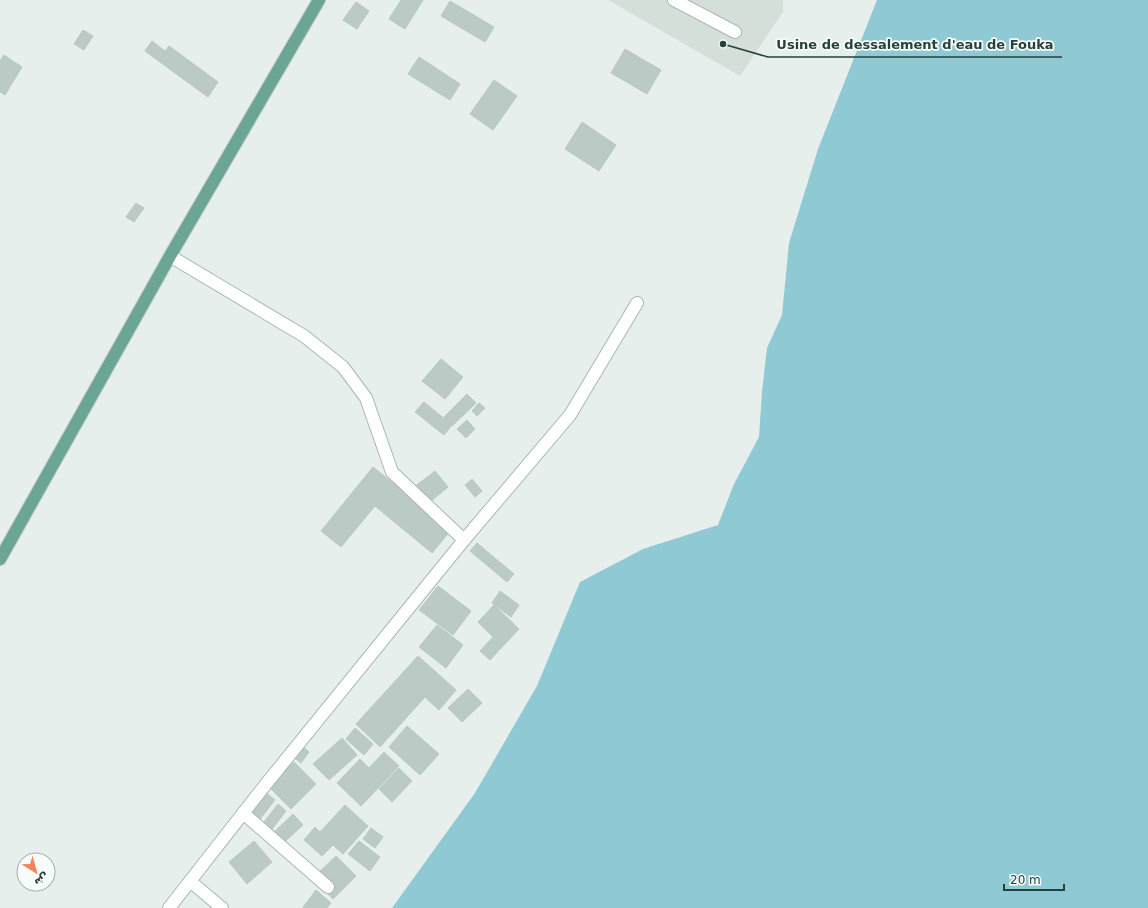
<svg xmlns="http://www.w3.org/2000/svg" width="1148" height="908" font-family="'DejaVu Sans','Noto Sans Arabic',sans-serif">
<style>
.built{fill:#d4dfda}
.water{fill:#8ec9d4}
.building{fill:#bbcac4;stroke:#b8c9c2}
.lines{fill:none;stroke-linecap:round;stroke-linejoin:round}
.minor-casing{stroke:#a8b8b2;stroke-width:14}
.major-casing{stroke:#c2cac8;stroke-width:14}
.minor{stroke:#fff;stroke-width:12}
.major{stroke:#6aa596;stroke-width:12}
.leader{fill:none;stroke:#24423a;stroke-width:1.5}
.callout-dot{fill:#24423a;stroke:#f7fbf9;stroke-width:1.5}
.callout-label{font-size:13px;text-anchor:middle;font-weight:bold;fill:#24423a;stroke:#f7fbf9;stroke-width:3.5;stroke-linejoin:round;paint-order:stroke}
</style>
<rect width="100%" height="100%" fill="#e6efeb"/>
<path class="built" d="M608 0H783V12L740 76Z"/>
<path class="water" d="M877 0H1148V908H392L475 793 537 686 580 582 643 549 718 525 734 484 759 437 762 392 767 348 782 315 789 243 818 149Z"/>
<g class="building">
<path d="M401 0H423L405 29 389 19Z"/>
<path d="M450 1 494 27 485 42 441 16Z"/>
<path d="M356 2 369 11 357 29 343 20Z"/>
<path d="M83 30 93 36 84 50 74 44Z"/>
<path d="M152 41 165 51 169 46 218 82 208 97 145 51Z"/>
<path d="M625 49 661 70 647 94 611 73Z"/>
<path d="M4 55 22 67 5 95 0 92V61Z"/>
<path d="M419 57 460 84 450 100 408 74Z"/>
<path d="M494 80 517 96 493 130 470 114Z"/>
<path d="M582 122 616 145 599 171 565 149Z"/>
<path d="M136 203 144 208 134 222 126 217Z"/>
<path d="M441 359 463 377 445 399 422 381Z"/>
<path d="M467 394 476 403 452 426 444 417Z"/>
<path d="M424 402 452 425 444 435 415 412Z"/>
<path d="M479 403 485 408 477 416 472 411Z"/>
<path d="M467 420 475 429 466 438 457 429Z"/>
<path d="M373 467 451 530 432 553 375 506 341 547 321 531Z"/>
<path d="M435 471 448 487 419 511 405 494Z"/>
<path d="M472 479 482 491 475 497 465 485Z"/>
<path d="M477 543 514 574 507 582 470 551Z"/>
<path d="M438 586 471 611 453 635 419 610Z"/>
<path d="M500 591 519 605 511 617 492 603Z"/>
<path d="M494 605 519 629 490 660 480 651 493 637 478 622Z"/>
<path d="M437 625 463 645 446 668 419 647Z"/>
<path d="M418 656 456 690 439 710 425 697 380 747 356 724Z"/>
<path d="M468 689 482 703 462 722 448 708Z"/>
<path d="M407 726 439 754 420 775 389 747Z"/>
<path d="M355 728 373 744 364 755 346 739Z"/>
<path d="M342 738 357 755 329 780 313 764Z"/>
<path d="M300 744 309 752 301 763 291 755Z"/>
<path d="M384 752 399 766 361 806 337 783 360 759 369 768Z"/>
<path d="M294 762 316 784 291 809 269 787Z"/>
<path d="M399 768 412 781 392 802 379 789Z"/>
<path d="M265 792 275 800 256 824 246 817Z"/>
<path d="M278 804 286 811 266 837 257 831Z"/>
<path d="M345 805 368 826 343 854 333 845 322 856 304 840 315 827 320 832Z"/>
<path d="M293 814 303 825 278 848 268 838Z"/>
<path d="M371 828 383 837 375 848 363 839Z"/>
<path d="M254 841 272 862 247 884 229 862Z"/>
<path d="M359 841 380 857 370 871 348 854Z"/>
<path d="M336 856 356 876 333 899 313 878Z"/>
<path d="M316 890 331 903 327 908H304L303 907Z"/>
</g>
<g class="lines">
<defs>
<g id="minor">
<path d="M674 0 735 32"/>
<path d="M170 256 304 336 343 367 366 398 392 472 464 540"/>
<path d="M243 813 328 887"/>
<path d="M190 881 222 908"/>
<path d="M169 908 266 784 464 540 570 415 637 303"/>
</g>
<path id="major" d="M0 559 170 256 319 0"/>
</defs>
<use href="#minor" class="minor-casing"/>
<use href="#major" class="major-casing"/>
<use href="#minor" class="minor"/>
<use href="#major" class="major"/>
</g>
<path class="leader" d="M723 44L768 57H1062"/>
<circle class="callout-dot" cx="723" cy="44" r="4"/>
<g class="callout-label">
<text x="915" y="49">Usine de dessalement d'eau de Fouka</text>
</g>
<g transform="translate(36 872) rotate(143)"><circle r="19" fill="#f7fbf9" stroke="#a3b1ad"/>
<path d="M0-3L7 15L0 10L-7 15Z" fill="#f4845f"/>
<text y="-6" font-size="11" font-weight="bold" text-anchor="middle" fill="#24423a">ش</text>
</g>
<path d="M1004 884v6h60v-6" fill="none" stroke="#24423a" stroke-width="2"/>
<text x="1010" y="884" font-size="12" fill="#24423a" stroke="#f7fbf9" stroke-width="3" paint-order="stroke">20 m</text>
</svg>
